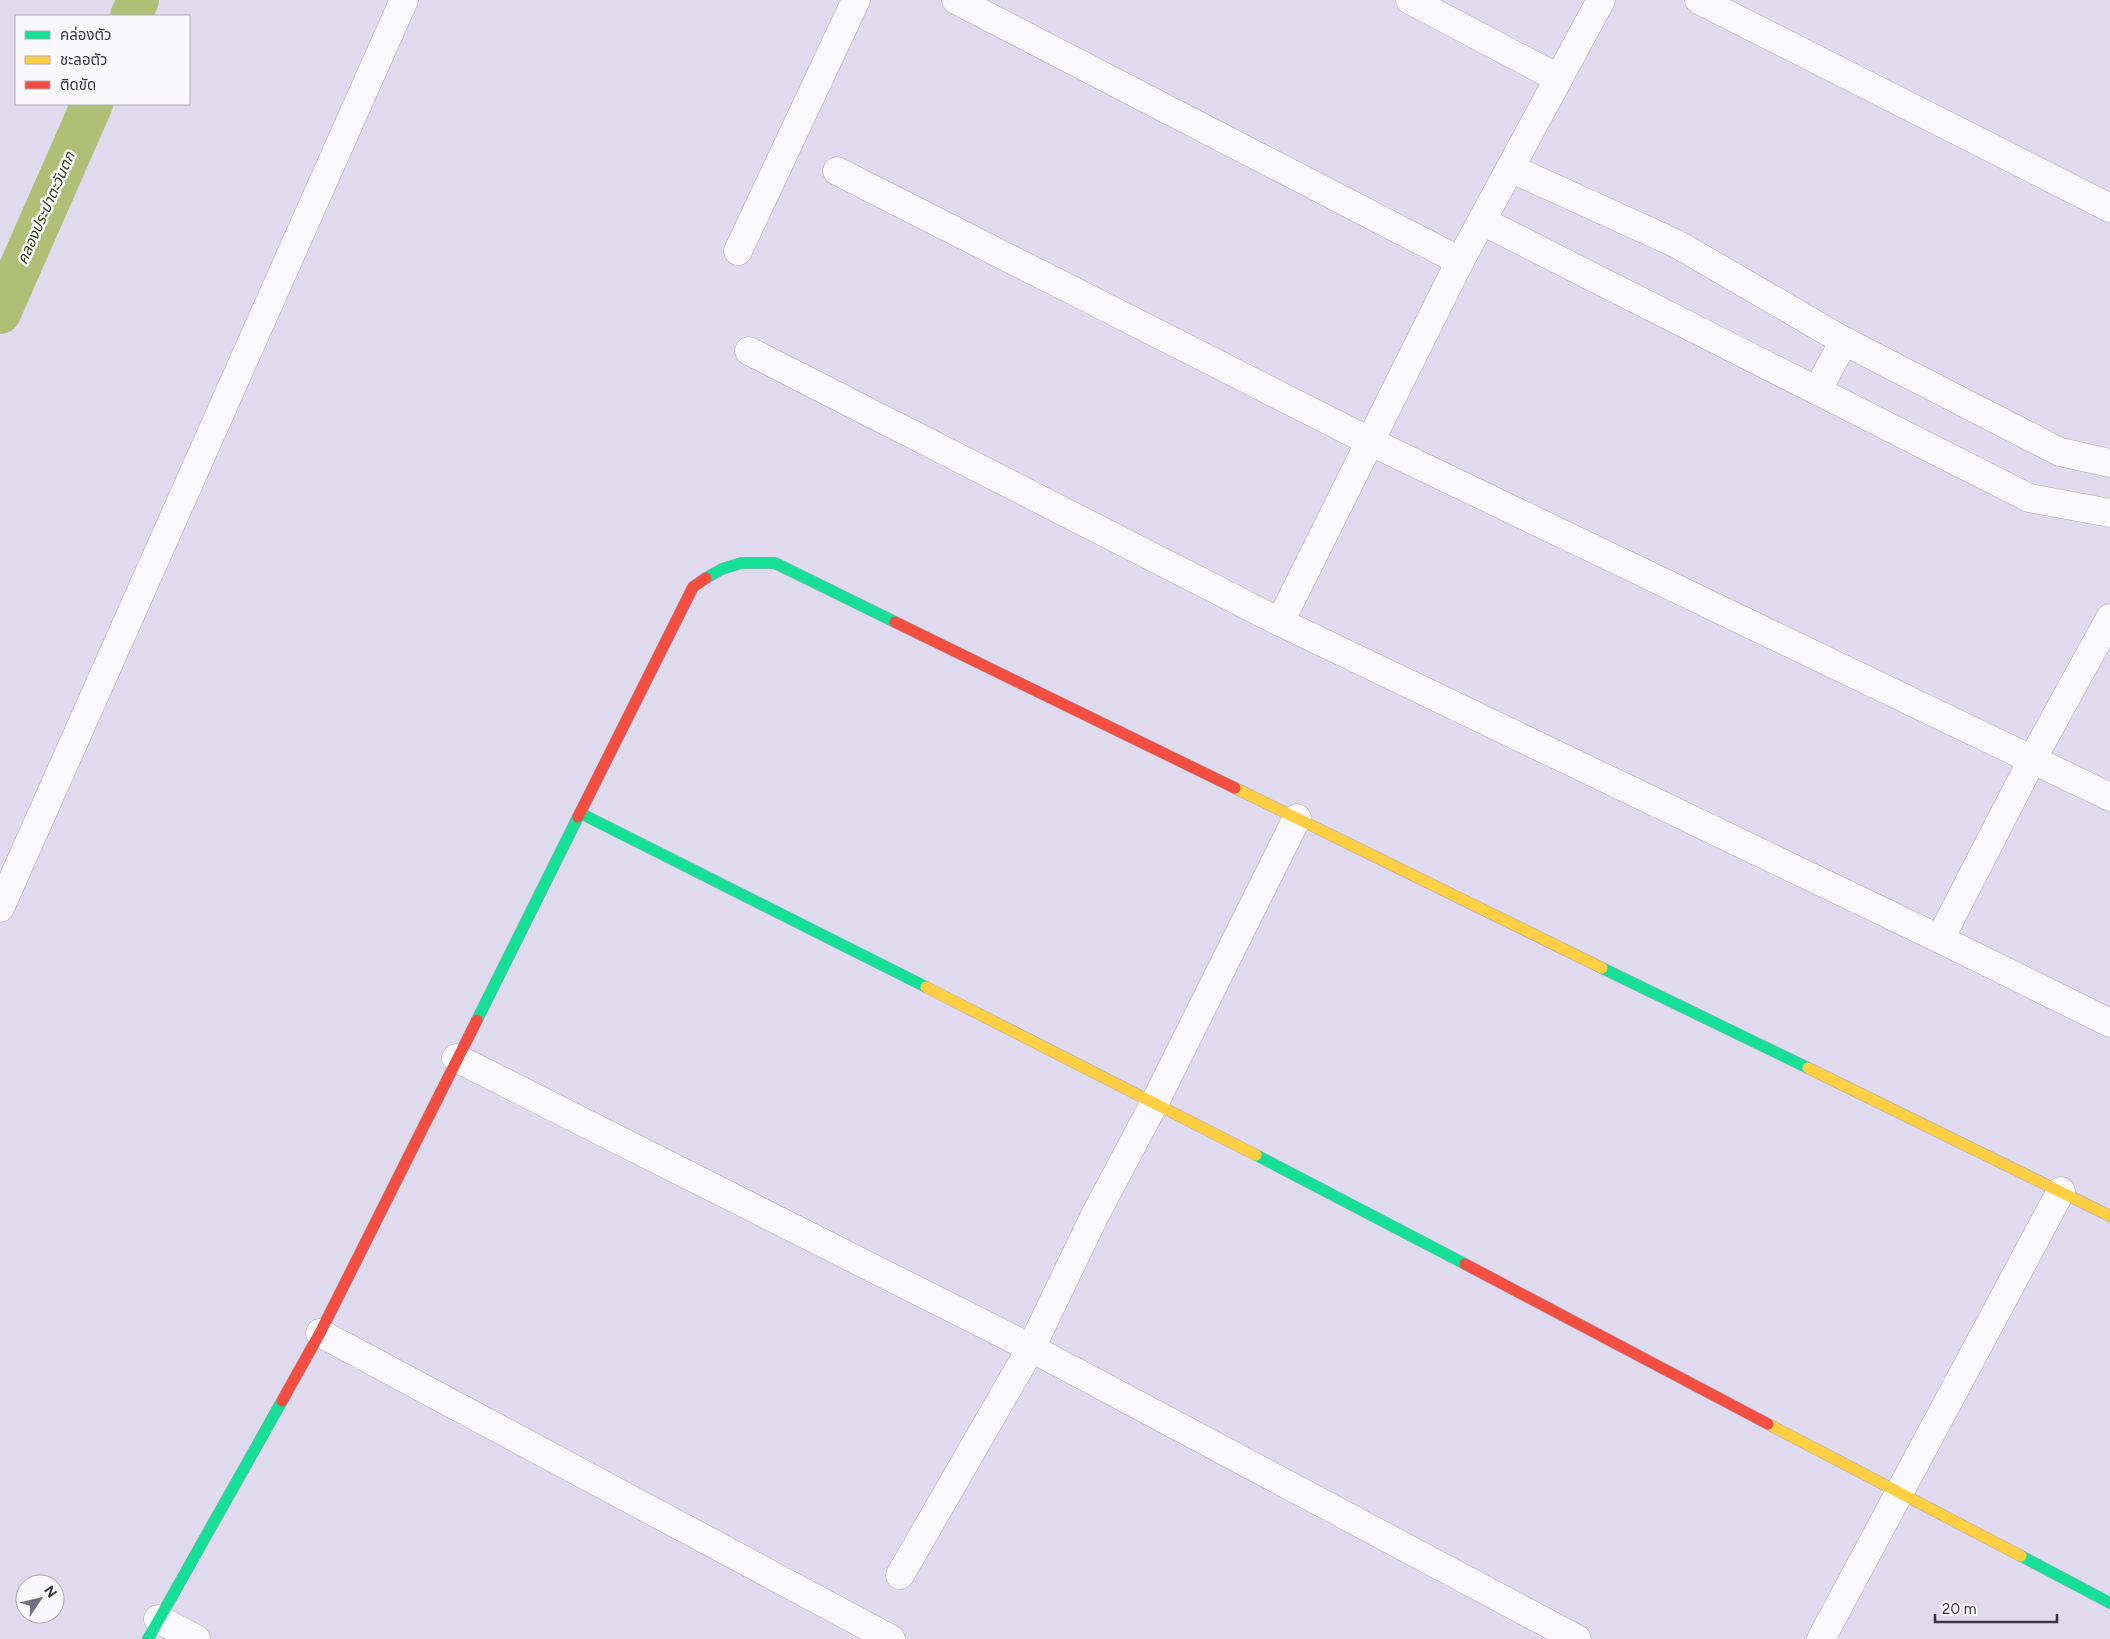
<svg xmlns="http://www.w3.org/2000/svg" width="2110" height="1639" font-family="Figtree,'Noto Sans Thai',sans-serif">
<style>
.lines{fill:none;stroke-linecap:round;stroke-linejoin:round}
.canal{stroke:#b0bf76;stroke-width:42}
.street-casing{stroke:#aaa5b5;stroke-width:29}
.fast-casing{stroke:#aaa5b5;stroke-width:12}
.slow-casing{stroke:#aaa5b5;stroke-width:12}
.jam-casing{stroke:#aaa5b5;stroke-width:12}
.street{stroke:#faf9fd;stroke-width:28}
.fast{stroke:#16e098;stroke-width:11}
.slow{stroke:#ffcf43;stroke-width:11}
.jam{stroke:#f24e42;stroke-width:11}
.labels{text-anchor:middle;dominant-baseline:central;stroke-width:5;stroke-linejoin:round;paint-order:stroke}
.water-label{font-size:15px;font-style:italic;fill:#2f3809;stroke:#f9f8fc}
</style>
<rect width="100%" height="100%" fill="#e0daef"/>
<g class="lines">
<g class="canal">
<path d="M131 16 138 0"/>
<path d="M0 313 92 104"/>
</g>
<defs>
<g id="street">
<path d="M956 0 1460 261"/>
<path d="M1410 0 1558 78"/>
<path d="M1699 0 2110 208"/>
<path d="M1510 168 1677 244 1844 341 2060 452 2110 463"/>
<path d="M837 171 1369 441 2110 797"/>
<path d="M1482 221 2029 498 2110 513"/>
<path d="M738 251 856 0"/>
<path d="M749 351 1280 622 1940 939 2110 1023"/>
<path d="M1817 391 1844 341"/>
<path d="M1280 622 1460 261 1601 0"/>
<path d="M0 908 404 0"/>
<path d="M1940 939 2033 758 2110 618"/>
<path d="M456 1058 1031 1348 1577 1639"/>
<path d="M320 1333 891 1639"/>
<path d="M900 1575 1031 1348 1095 1215 1155 1102 1297 818"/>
<path d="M158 1619 196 1639"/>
<path d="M1821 1639 2061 1191"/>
</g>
<g id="fast">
<path d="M706 578 722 569 741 563H775L895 622"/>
<path d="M580 813 926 987"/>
<path d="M1602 968 1808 1068"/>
<path d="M477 1020 578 817"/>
<path d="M1256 1155 1465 1264"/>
<path d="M2021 1556 2110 1603"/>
<path d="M148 1639 282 1401"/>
</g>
<g id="slow">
<path d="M1235 788 1602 968"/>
<path d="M926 987 1256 1155"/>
<path d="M1808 1068 2110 1216"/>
<path d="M1768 1424 2021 1556"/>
</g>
<g id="jam">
<path d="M895 622 1235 788"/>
<path d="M578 817 693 587 706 578"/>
<path d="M1465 1264 1768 1424"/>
<path d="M282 1401 320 1333 477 1020"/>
</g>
</defs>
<use href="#street" class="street-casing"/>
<use href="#fast" class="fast-casing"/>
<use href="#slow" class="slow-casing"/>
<use href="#jam" class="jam-casing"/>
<use href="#street" class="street"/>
<use href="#fast" class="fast"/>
<use href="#slow" class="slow"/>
<use href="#jam" class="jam"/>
</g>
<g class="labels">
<g class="water-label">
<text transform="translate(46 208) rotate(-66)">คลองประปาตะวันตก</text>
</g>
</g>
<rect x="15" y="15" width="175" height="90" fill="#f9f8fc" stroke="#acaab2"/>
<rect x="25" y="31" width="25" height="8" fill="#16e098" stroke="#acaab2"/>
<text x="60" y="40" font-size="15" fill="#393444">คล่องตัว</text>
<rect x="25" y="56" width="25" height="8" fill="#ffcf43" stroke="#acaab2"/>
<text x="60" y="65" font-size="15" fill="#393444">ชะลอตัว</text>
<rect x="25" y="81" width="25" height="8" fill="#f24e42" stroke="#acaab2"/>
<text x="60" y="90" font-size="15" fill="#393444">ติดขัด</text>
<g transform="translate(40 1599) rotate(55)"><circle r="24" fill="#f9f8fc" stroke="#acaab2"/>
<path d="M0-4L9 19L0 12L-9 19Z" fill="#736e80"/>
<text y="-8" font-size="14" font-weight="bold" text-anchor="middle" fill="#393444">N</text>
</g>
<path d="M1935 1614v8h122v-8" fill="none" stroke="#393444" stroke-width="2.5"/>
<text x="1942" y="1614" font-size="15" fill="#393444" stroke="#f9f8fc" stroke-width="4" paint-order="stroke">20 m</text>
</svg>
